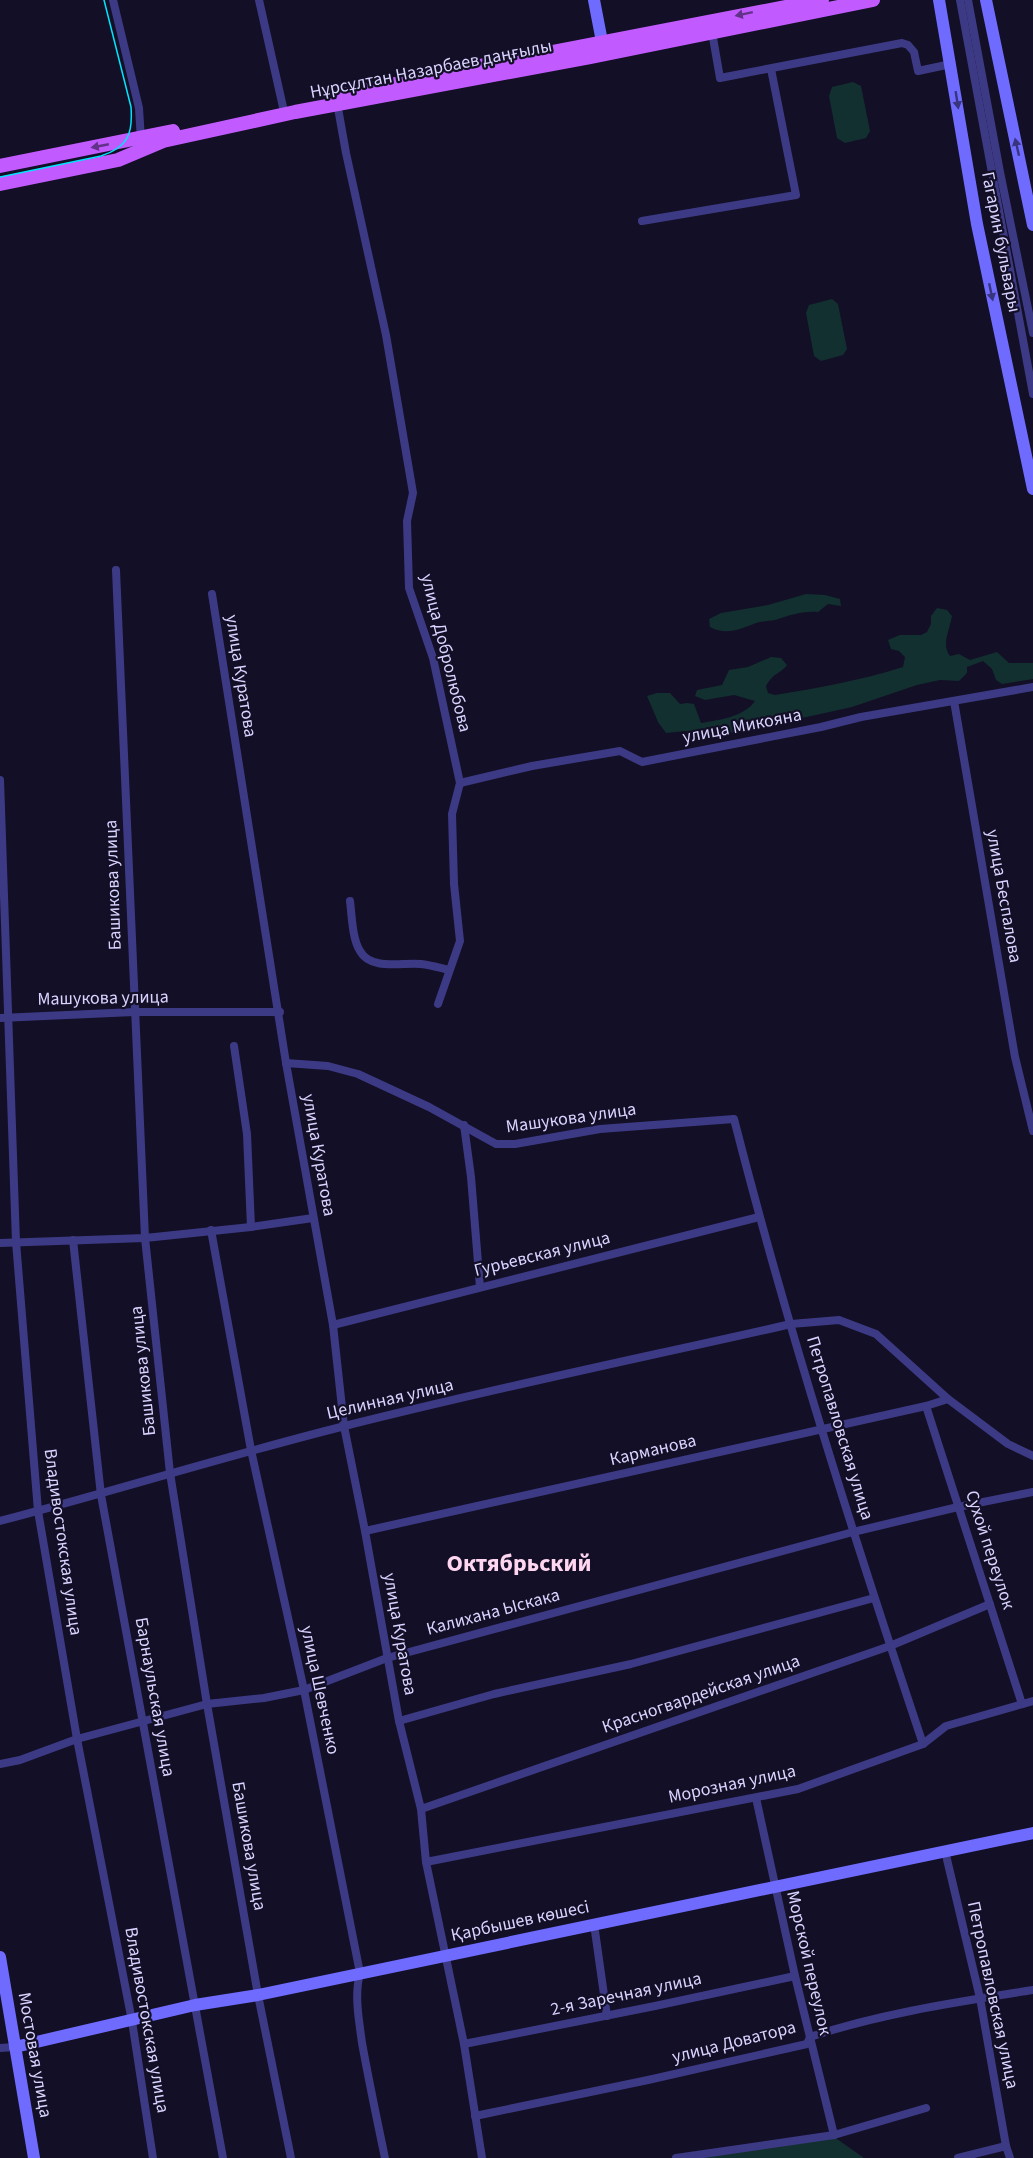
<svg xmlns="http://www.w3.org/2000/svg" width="1033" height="2158" font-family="'Source Sans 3',sans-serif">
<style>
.green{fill:#12302f}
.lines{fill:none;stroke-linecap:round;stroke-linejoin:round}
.street{stroke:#3d3a85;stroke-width:8}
.secondary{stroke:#6f6bff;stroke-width:12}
.primary{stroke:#c25bff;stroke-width:14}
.tram{stroke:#00e5ff;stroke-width:1.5}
.oneway{fill:#623188}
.oneway2{fill:#38347d}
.labels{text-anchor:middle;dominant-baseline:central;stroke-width:4.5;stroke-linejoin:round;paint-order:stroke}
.street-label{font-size:18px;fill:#d9d4ff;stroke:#130f26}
.district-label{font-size:24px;font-weight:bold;fill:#ffd6f0;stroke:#130f26}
</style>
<rect width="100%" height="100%" fill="#130f26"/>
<g class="green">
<path d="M853 82 861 86 870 131 866 138 845 143 837 138 829 96 832 87Z"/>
<path d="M832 299 838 304 847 349 843 355 821 361 814 356 806 313 809 305Z"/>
<path d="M806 594 825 595 840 599 841 606 828 604 818 612C800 611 792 615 775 620 769 621 762 621 756 623 741 629 726 636 710 627L709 619 721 613 768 605Z"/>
<path d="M937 608 947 610 952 616C950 629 941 645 950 656L959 654 970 660 997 652 1009 663H1033V679L1002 684 996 680 992 669 983 661 967 667V673L959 681 940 680 917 685 852 707 738 732 703 735 685 731 666 733 658 722 647 696 657 693H670L680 704 687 703 694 704 701 723C719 720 744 717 755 701L734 695 705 700 695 696 697 690 722 685 729 670 748 667 771 657 781 658 787 665C779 675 774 672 766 686L768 693 775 695C819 688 861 680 903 667L905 657 899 651 891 649 888 640 900 635H921L927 632 931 624V616Z"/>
<path d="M830 2134 864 2158H678Z"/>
</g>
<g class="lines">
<g class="street">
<path d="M113 0 139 108 141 140"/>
<path d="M259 0 283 107"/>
<path d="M960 0 1033 394"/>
<path d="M968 0 1000 172 1033 333"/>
<path d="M712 32 720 78 902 43 908 45 914 52 918 71 951 64"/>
<path d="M336 97 346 153 386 335 413 493 407 521 409 588 433 658 460 783 452 814 454 884 460 941 438 1004"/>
<path d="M642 221 796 195 771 69"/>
<path d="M116 570 145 1238 170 1473 207 1704 258 1995 291 2158"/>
<path d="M212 594 286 1063 333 1325 344 1426 365 1531 399 1721 421 1809 426 1862 464 2044 482 2158"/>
<path d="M954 701 1015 1057 1033 1131"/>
<path d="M0 780 16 1242 38 1511 77 1739 132 2021 153 2158"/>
<path d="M460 783 532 766 620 751 642 762 821 727 861 717 1033 687"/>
<path d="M350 901C352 916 352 938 360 951 371 971 403 962 421 964 431 965 440 968 449 970"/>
<path d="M0 1018 134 1012H280"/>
<path d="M234 1046 247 1134 251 1227"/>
<path d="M286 1063 328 1066 358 1074 429 1107 496 1144H515L600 1129 734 1119C788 1330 854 1538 923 1744"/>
<path d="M464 1125 471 1177 480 1287"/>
<path d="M211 1230 251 1450 304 1690 360 1973C354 1995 359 2020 362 2043 369 2081 377 2120 385 2158"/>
<path d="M73 1240 101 1495 223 2158"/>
<path d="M0 1243 145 1238 251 1227 313 1218"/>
<path d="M333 1325 759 1217"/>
<path d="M926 1406 1022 1704"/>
<path d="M0 1521C114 1491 226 1456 341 1427 490 1389 641 1358 791 1324L839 1320 876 1334 948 1399 1008 1444 1033 1456"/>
<path d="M365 1531 926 1406 948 1399"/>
<path d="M399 1721 494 1694 631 1664 874 1598"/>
<path d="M0 1764 20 1760 77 1739 207 1704 264 1698 304 1690 387 1658 853 1532 958 1507 1033 1492"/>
<path d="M756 1798 795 1976 834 2135"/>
<path d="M421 1809 890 1646 990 1604"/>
<path d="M945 1851 980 1998 1006 2146"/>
<path d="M426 1862 798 1789 923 1744 946 1726 1033 1701"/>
<path d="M594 1924 607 2016"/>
<path d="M464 2044 655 2006 795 1976"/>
<path d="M0 2048 15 2047"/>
<path d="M475 2116 648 2080 807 2044 810 2037C882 2013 958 2002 1033 1990"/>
<path d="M676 2158 834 2135 926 2108"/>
<path d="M958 2158 1006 2146 1010 2158"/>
</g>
<g class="secondary">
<path d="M594 0 604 52"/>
<path d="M939 0 977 224 1033 489"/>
<path d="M986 0 1033 225"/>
<path d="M0 1957 34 2158"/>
<path d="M15 2047 195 2005 258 1995 1033 1833"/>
</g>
<g class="primary">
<path d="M344 95 464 69 822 0"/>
<path d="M0 166 173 131"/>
<path d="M0 184 118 160 163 141 295 112 590 57 873 0"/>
</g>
<path class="tram" d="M0 177 101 156C128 147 133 134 131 107L104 0"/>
</g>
<defs><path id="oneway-solid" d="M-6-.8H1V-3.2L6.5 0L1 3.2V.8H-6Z" transform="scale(1.5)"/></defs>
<g class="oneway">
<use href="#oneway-solid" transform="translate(744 14) rotate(168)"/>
<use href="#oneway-solid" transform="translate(100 146) rotate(169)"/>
</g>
<g class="oneway2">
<use href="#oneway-solid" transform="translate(957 100) rotate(81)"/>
<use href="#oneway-solid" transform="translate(1017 147) rotate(-103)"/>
<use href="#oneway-solid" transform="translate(991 292) rotate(78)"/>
</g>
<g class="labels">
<g class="street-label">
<text transform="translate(431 69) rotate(-11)">Нұрсұлтан Назарбаев даңғылы</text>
<text transform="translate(1001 242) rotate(79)">Гагарин бульвары</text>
<text transform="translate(446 653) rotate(76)">улица Добролюбова</text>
<text transform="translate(241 676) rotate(81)">улица Куратова</text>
<text transform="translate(742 726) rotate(-11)">улица Микояна</text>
<text transform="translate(113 885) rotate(-92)">Башикова улица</text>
<text transform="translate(1004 896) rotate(80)">улица Беспалова</text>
<text transform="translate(103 998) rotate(-1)">Машукова улица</text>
<text transform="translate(571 1118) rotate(-8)">Машукова улица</text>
<text transform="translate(319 1155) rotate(80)">улица Куратова</text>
<text transform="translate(542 1254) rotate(-14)">Гурьевская улица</text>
<text transform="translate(143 1371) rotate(-96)">Башикова улица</text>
<text transform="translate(390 1399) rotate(-13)">Целинная улица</text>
<text transform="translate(840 1428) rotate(73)">Петропавловская улица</text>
<text transform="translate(653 1450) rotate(-13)">Карманова</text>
<text transform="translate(63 1542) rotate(82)">Владивостокская улица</text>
<text transform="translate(990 1550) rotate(72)">Сухой переулок</text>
<text transform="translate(493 1612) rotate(-15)">Калихана Ыскака</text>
<text transform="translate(400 1634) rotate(80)">улица Куратова</text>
<text transform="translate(320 1690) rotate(78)">улица Шевченко</text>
<text transform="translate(701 1694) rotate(-19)">Красногвардейская улица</text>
<text transform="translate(155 1697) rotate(80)">Барнаульская улица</text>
<text transform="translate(732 1784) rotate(-12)">Морозная улица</text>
<text transform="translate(249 1846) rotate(80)">Башикова улица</text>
<text transform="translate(520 1921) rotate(-12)">Қарбышев көшесі</text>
<text transform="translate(809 1963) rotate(77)">Морской переулок</text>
<text transform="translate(626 1994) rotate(-12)">2-я Заречная улица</text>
<text transform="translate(993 1995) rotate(78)">Петропавловская улица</text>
<text transform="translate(147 2020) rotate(80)">Владивостокская улица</text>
<text transform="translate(734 2042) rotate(-14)">улица Доватора</text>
<text transform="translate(35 2055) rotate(80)">Мостовая улица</text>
</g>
<g class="district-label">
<text x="519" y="1563">Октябрьский</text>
</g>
</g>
</svg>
